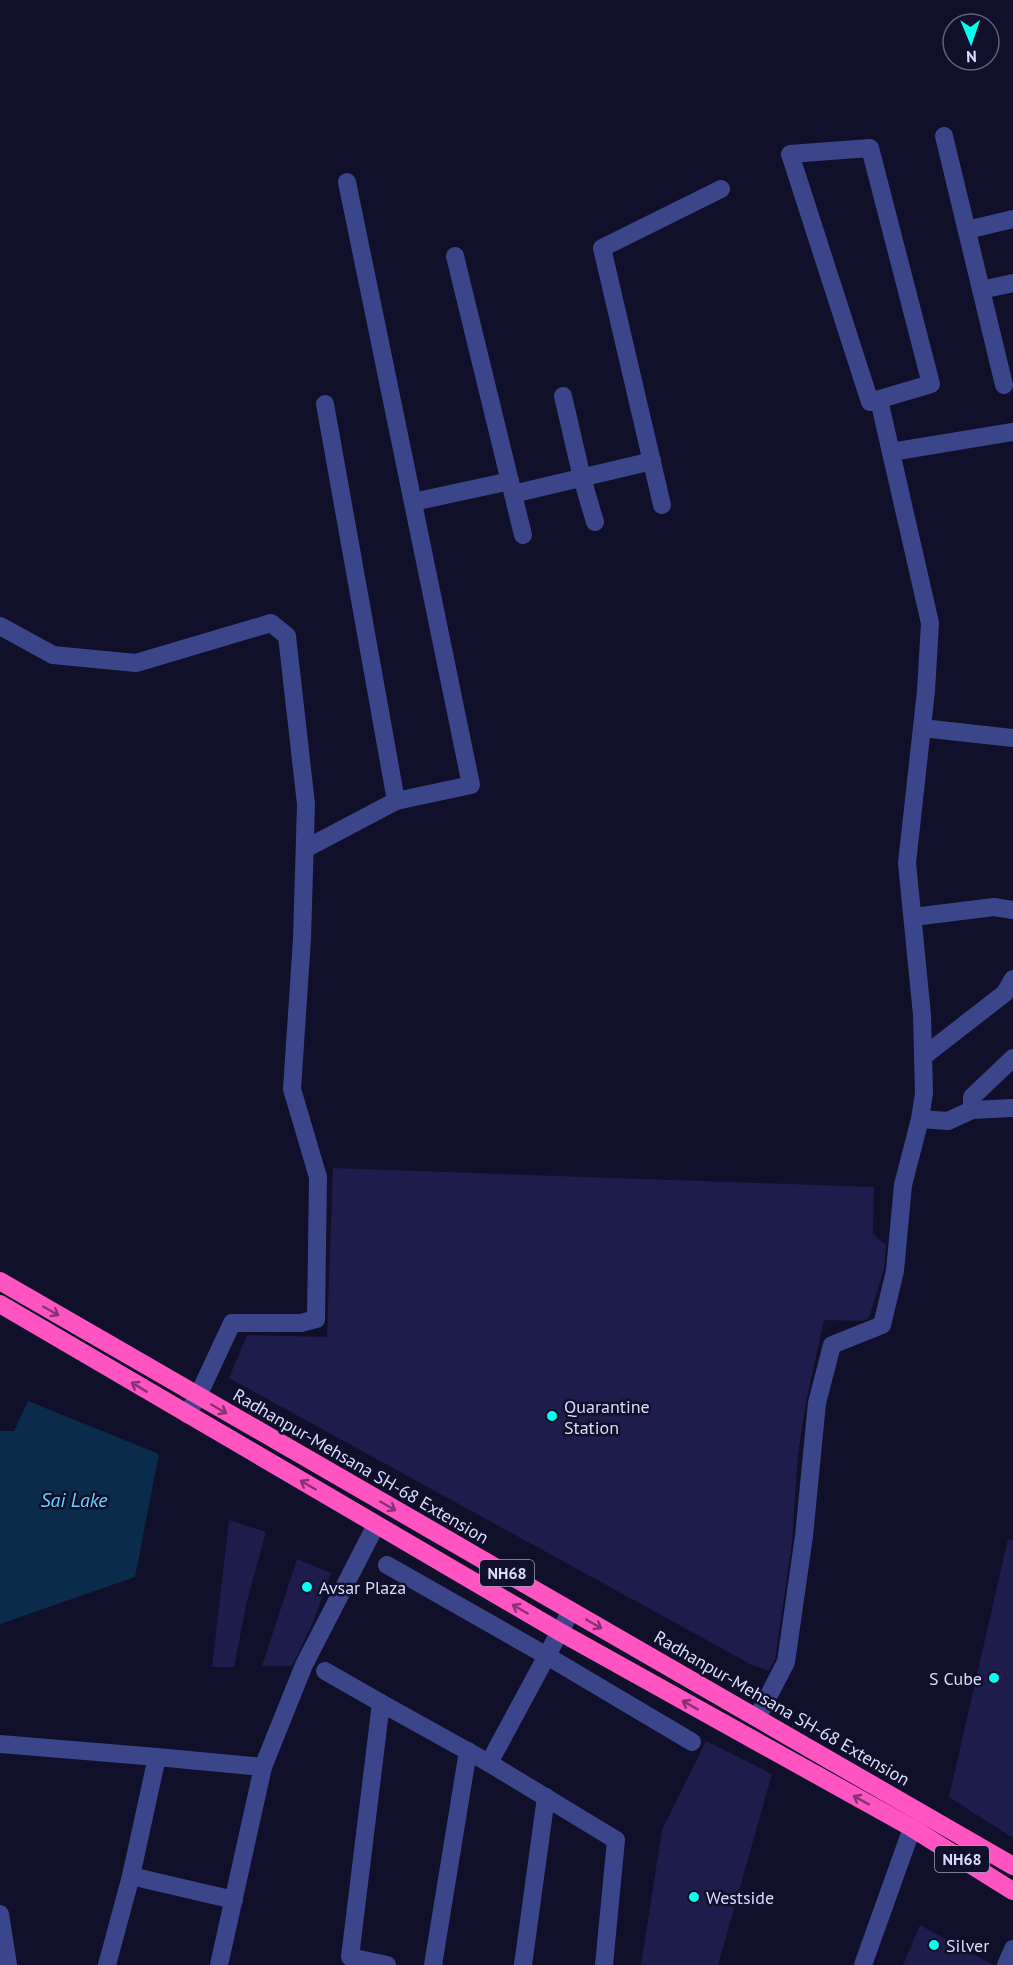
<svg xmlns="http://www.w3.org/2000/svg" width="1013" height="1965" font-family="'PT Sans',sans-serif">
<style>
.water{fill:#0a2b49}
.building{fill:#1e1c4b}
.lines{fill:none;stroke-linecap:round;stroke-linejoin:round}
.minor{stroke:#3b4589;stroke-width:18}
.highway{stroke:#ff54c2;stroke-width:18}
.oneway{stroke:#883276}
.poi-dot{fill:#05ffee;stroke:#10102a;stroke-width:2}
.labels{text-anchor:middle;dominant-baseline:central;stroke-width:5;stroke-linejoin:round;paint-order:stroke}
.shield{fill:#10102a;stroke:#9d9ebf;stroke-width:1.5}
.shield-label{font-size:16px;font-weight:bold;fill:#d9dbff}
.poi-label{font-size:18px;fill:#d9dbff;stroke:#10102a;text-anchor:start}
.street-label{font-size:18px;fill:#d9dbff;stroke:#10102a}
.water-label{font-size:20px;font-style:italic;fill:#67d2ff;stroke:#10102a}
</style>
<rect width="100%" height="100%" fill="#10102a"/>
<path class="water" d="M28 1401 159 1454 135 1577 0 1624V1431H14Z"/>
<g class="building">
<path d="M333 1168 874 1187 873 1234 886 1245 884 1269 869 1318 862 1321 824 1320 806 1402 798 1455 792 1543 775 1659 769 1671 752 1665 229 1378 247 1335 327 1337Z"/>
<path d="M229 1520 266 1532 247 1601 234 1667H212Z"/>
<path d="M1008 1539 1013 1540V1838L949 1797Z"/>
<path d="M297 1559 331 1573 313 1622 292 1666H262Z"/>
<path d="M706 1741 772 1774 718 1965H641L662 1830Z"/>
<path d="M920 1925 993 1965H903Z"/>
</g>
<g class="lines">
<g class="minor">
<path d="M944 136 1004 385"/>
<path d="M870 148 931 384 870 402 790 154Z"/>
<path d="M967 230 1013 219"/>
<path d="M455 256 523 535"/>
<path d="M981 290 1013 283"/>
<path d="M563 396 582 478 595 522"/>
<path d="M325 404 396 801 471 785 347 182"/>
<path d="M891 452 1013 432"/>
<path d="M513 494 652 461"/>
<path d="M413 502 510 481"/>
<path d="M662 505 602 248 721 189"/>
<path d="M0 626 53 655 136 663 271 623 287 636 306 804 302 939 292 1089 318 1177 316 1319 301 1323H232L198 1396 187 1414"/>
<path d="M922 728 1013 738"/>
<path d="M305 849 396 801"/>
<path d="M913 917 994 907 1013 910"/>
<path d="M924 1056 1005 993 1013 979"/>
<path d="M972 1110V1097L1013 1058"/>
<path d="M920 1119 948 1121 972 1110 1013 1108"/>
<path d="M387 1565 547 1656 692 1742"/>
<path d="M571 1611 489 1763 616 1840 604 1965"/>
<path d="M325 1671 381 1703"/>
<path d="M757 1718 786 1662 804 1536 817 1403 832 1345 882 1325 895 1271 903 1185 920 1119 924 1093 922 1015 907 863 926 691 930 623 879 400"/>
<path d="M0 1744 157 1757"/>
<path d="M131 1876 234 1900"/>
<path d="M0 1914 8 1965"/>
<path d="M107 1965 131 1876 157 1757 263 1767 304 1665 376 1525"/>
<path d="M219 1965 263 1767"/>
<path d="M387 1965 350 1957 381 1703 489 1763"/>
<path d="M433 1965 468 1751"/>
<path d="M523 1965 546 1797"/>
<path d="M863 1965 912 1828"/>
<path d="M1006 1965 1013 1949"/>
</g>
<g class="highway">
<path d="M0 1281 1013 1866"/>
<path d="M0 1304 560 1632 912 1828 1013 1891"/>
</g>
</g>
<defs><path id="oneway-shaft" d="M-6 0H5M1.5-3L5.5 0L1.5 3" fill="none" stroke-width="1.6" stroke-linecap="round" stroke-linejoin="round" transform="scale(1.5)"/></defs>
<g class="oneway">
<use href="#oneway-shaft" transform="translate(51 1311) rotate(30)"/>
<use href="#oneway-shaft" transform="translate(139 1387) rotate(-149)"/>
<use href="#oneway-shaft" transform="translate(219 1409) rotate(30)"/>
<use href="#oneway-shaft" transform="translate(308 1485) rotate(-150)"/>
<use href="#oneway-shaft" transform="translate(388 1506) rotate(30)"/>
<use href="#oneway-shaft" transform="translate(520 1609) rotate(-150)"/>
<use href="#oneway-shaft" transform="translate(594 1624) rotate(30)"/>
<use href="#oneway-shaft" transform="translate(690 1705) rotate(-151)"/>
<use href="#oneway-shaft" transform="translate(861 1800) rotate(-151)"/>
</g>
<g class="poi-dot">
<circle cx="552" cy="1416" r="6"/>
<circle cx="307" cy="1587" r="6"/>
<circle cx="994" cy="1678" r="6"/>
<circle cx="694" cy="1897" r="6"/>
<circle cx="934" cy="1945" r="6"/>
</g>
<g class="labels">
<g class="shield">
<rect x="480" y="1560" width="54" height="26" rx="4.5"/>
<rect x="935" y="1846" width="54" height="26" rx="4.5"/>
</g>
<g class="shield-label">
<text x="507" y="1573">NH68</text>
<text x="962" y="1859">NH68</text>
</g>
<g class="poi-label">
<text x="564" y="1406">Quarantine<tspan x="564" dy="21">Station</tspan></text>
<text x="319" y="1587">Avsar Plaza</text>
<text x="982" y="1678" text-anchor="end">S Cube</text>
<text x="706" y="1897">Westside</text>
<text x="946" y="1945">Silver</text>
</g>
<g class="street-label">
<text transform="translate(361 1466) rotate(30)">Radhanpur-Mehsana SH-68 Extension</text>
<text transform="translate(782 1708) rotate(30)">Radhanpur-Mehsana SH-68 Extension</text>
</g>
<g class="water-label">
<text x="74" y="1500">Sai Lake</text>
</g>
</g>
<g transform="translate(971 42) rotate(178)"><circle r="28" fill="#10102a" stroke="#60617f" stroke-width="1.5"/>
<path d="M0-4.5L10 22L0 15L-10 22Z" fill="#05ffee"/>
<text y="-9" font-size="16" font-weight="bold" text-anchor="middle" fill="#d9dbff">N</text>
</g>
</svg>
